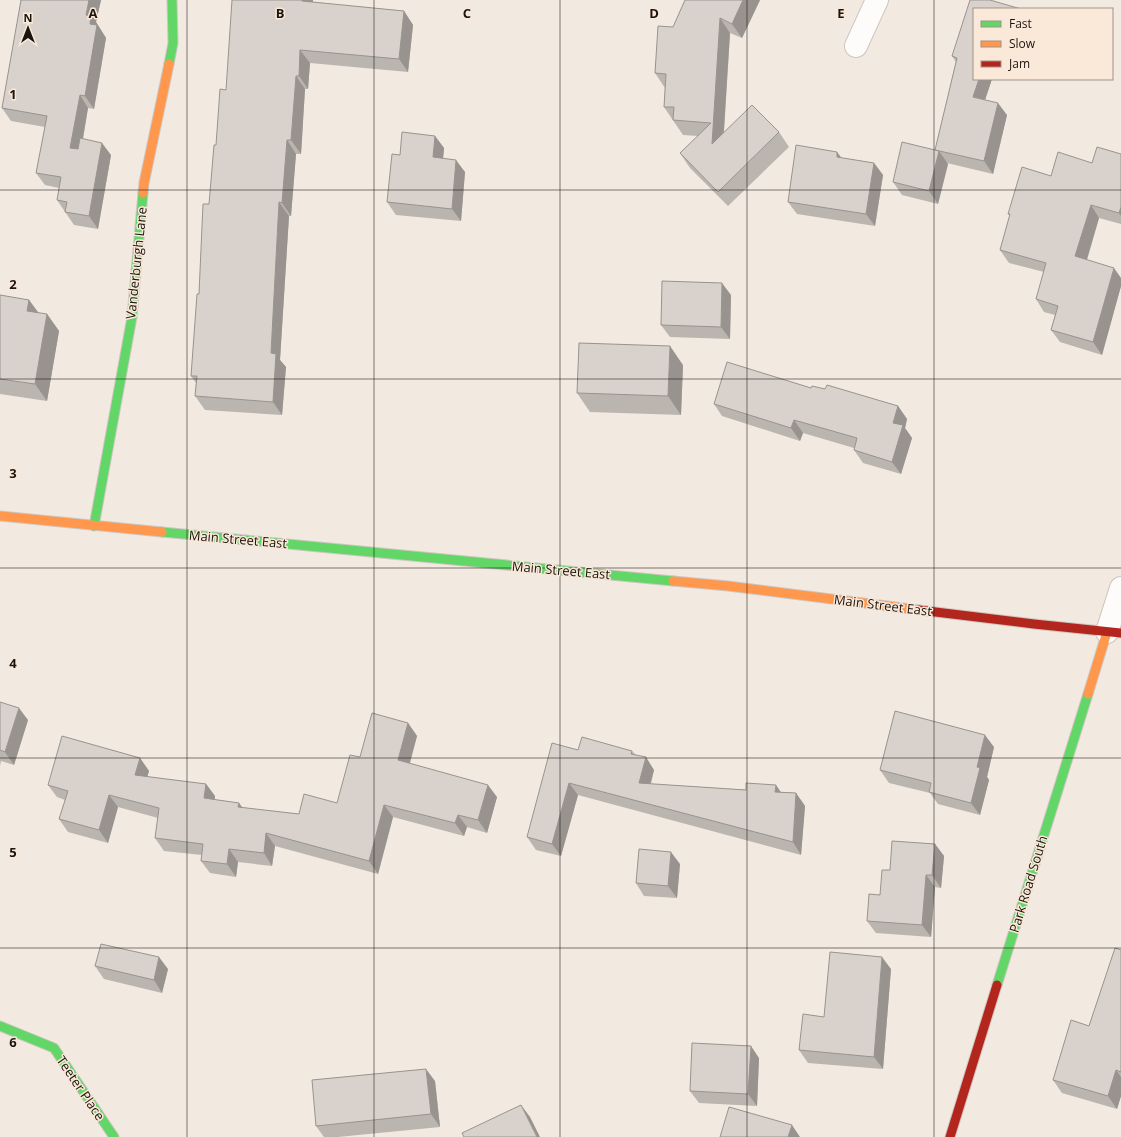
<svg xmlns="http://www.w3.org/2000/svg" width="1121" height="1137" font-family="'Open Sans',sans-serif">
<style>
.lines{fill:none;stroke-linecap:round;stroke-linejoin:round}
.street-casing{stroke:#cec6c0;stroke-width:24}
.fast-casing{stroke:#cec6c0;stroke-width:11}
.slow-casing{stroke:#cec6c0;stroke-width:11}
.jam-casing{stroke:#cec6c0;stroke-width:11}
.street{stroke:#fdfcfa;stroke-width:22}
.fast{stroke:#63d668;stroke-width:9}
.slow{stroke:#ff974d;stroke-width:9}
.jam{stroke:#b3261e;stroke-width:9}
.wall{fill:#bbb5af}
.shaded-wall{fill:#98938f}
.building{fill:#d9d2cc;stroke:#98938f}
.grid{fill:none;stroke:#1a140f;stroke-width:1;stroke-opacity:0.55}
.labels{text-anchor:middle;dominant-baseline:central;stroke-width:3;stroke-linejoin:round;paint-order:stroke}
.street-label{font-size:13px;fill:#1a140f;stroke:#fae8d9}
.grid-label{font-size:13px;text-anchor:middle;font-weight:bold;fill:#1a140f;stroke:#fae8d9;stroke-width:3;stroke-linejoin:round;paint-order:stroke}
</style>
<rect width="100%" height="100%" fill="#f2e9e1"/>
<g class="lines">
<defs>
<g id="street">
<path d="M856 46 877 0"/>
<path d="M1107 632 1121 588"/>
</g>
<g id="fast">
<path d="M169 64 173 43 172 0"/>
<path d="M94 526 132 317 143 193"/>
<path d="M162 532 673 581"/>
<path d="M997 985 1088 694"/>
<path d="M0 1026 54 1048 114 1137"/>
</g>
<g id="slow">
<path d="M143 193 144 183 169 64"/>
<path d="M0 516 162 532"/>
<path d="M673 581 728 586 919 610"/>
<path d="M1088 694 1107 632"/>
</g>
<g id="jam">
<path d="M919 610 1034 624 1121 633"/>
<path d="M950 1137 997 985"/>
</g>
</defs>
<use href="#street" class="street-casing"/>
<use href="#fast" class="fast-casing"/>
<use href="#slow" class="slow-casing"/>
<use href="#jam" class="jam-casing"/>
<use href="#street" class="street"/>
<use href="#fast" class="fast"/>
<use href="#slow" class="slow"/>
<use href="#jam" class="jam"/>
</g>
<g class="wall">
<path d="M20 0H101L96 22 106 38 94 109 88 108 83 139 111 155 98 229 74 225 57 200 59 188 45 185 36 173 45 127 11 121 2 108 21 1Z"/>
<path d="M685 0H760L742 38 730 33 724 133 779 132 789 147 728 206 690 168 680 153 698 136 683 135 664 107 665 88 655 73 673 27Z"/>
<path d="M313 2 404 11 413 25 408 72 310 63 308 89H305L301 154H296L291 216H289L280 360 286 367 282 415 205 410 195 396 196 383 191 376 199 294 216 145 226 90Z"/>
<path d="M974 9V79H992L985 100 1007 115 993 174 947 163 948 164 938 204 902 195 893 182 935 150 956 62 952 56Z"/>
<path d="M435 136 444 148 443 158 465 172 461 221 396 215 387 202 400 155Z"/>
<path d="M837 152 841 158 874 163 883 175 875 226 797 214 788 202Z"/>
<path d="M1121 154V224L1099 218 1087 260 1121 278V286L1102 355 1060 342 1051 330 1055 315 1044 312 1036 299 1044 272 1009 263 1000 250 1010 216 1008 214 1051 176Z"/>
<path d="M0 295 29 300 38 313 47 314 59 331 47 401 0 394Z"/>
<path d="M731 295 730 339 670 337 661 325Z"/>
<path d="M683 365 681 415 590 412 577 393Z"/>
<path d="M811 388 825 389 898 406 907 419 905 428 912 438 901 474 863 463 854 450V448L803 433 800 441 722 416 714 404Z"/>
<path d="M0 702 28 720 14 765 1 761 0 766Z"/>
<path d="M408 723 417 736 410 763 497 797 487 833 467 827 464 836 393 817 378 874 275 846 272 866 238 862 236 877 210 873 201 861 202 855 164 851 155 838 158 818 118 807 108 843 68 832 59 819 65 800 57 797 48 785 140 758 149 771 147 777 206 784 215 796V800L239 803 242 808 299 814 337 803 360 757Z"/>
<path d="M994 747 987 777 989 780 980 815 938 804 930 793 889 783 880 770Z"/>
<path d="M578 750 632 751 635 754 654 770 651 784 796 793 805 806 801 855 578 795 561 856 536 850 527 837Z"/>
<path d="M935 844 944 856 941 888 935 887 931 937 876 933 867 921 880 895 890 870Z"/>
<path d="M680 864 677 898 644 896 636 883Z"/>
<path d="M1121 950V1096L1117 1109 1062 1093 1053 1080 1089 1026Z"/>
<path d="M95 966 168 969 162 993 104 979Z"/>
<path d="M891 969 883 1069 808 1063 799 1050 824 1017Z"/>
<path d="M759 1058 757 1106 699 1103 690 1091Z"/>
<path d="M435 1081 440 1127 338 1137H324L316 1126Z"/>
</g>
<g class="shaded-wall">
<path d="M89 0H101L96 22 106 38 94 109 85 96 90 24 86 15Z"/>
<path d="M302 0H313L312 15 302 1Z"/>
<path d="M743 0H760L742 38 732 24Z"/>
<path d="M404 11 413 25 408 72 399 59Z"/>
<path d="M720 18 730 33 722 159 712 144Z"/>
<path d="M300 50 310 63 308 89 299 76Z"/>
<path d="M296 76 305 89 301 154 291 140Z"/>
<path d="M979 79H992L982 109 973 97Z"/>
<path d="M80 95 88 108 79 161 70 148Z"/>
<path d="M998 103 1007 115 993 174 984 161Z"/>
<path d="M435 136 444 148 442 170 433 157Z"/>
<path d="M287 140 296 154 291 216 282 203Z"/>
<path d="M102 143 111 155 98 229 89 216Z"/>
<path d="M939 151 948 164 938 204 929 191Z"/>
<path d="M837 152 846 164 837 157Z"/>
<path d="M456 160 465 172 461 221 452 209Z"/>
<path d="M874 163 883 175 875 226 866 214Z"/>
<path d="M279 202 289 216 280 360 286 367 282 415 273 402 271 353Z"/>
<path d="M1091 205 1099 218 1084 269 1075 256Z"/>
<path d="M1121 207V216L1119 213Z"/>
<path d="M1114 268 1121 278V286L1102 355 1093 342Z"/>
<path d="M722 283 731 295 730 339 721 327Z"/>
<path d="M29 300 41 316 27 311Z"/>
<path d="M47 314 59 331 47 401 35 384Z"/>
<path d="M670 346 683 365 681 415 668 396Z"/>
<path d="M898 406 907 419 905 428 912 438 901 474 892 462 893 423Z"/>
<path d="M794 420 803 433 800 441 791 428Z"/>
<path d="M19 708 28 720 14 765 5 752Z"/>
<path d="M408 723 417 736 407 773 398 760Z"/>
<path d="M985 735 994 747 987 777 989 780 980 815 971 803 977 767Z"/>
<path d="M646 757 654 770 647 796 639 783Z"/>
<path d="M140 758 149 771 144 788 135 775Z"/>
<path d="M569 783 578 795 561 856 552 844Z"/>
<path d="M206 784 215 796 213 811 204 798Z"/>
<path d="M488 785 497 797 487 833 478 820Z"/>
<path d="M776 785 785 798 775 792Z"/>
<path d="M796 793 805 806 801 855 793 842Z"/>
<path d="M109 795 118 807 108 843 99 830Z"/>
<path d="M239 803 248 815 238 807Z"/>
<path d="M384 805 393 817 378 874 369 861Z"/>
<path d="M458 815 467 827 464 836 455 823Z"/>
<path d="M266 833 275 846 272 866 264 853Z"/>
<path d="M935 844 944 856 941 888 932 875Z"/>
<path d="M229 849 238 862 236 877 227 864Z"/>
<path d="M671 852 680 864 677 898 668 886Z"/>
<path d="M926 875 935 887 931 937 922 925Z"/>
<path d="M159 957 168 969 162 993 154 980Z"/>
<path d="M882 957 891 969 883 1069 874 1057Z"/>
<path d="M751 1046 759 1058 757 1106 748 1094Z"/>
<path d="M426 1069 435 1081 440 1127 431 1114Z"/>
<path d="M1116 1070 1121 1077V1096L1117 1109 1108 1096Z"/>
<path d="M521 1105 530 1117 540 1137H537Z"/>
<path d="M792 1125 800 1137H788Z"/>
</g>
<g class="building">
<path d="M21 0H89L86 15 91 16 90 24 97 25 85 96 80 95 70 148 78 149 80 138 102 143 89 216 65 212 67 202 57 200 61 177 36 173 47 116 2 108Z"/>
<path d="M232 0H302V1L404 11 399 59 300 50 299 76H296L291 140H287L282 203 279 202 271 353 276 354 273 402 195 396 197 376H191L197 294H199L203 204H209L214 145H216L220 89 226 90Z"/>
<path d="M685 0H743L732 24 720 18 712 144 752 105 779 132 718 192 680 153 711 123 673 120 674 107H664L666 74 655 73 658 26 673 27Z"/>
<path d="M970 0H990L1021 9H974V79H979L973 97 998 103 984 161 935 150 957 58 952 56Z"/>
<path d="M402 132 435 136 433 157 456 160 452 209 387 202 392 154 400 155Z"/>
<path d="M902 142 939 151 929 191 893 182Z"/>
<path d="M796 145 837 152V157L874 163 866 214 788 202Z"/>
<path d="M1097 147 1121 154V207L1119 213 1091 205 1075 256 1114 268 1093 342 1051 330 1058 306 1036 299 1046 263 1000 250 1010 214H1008L1022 167 1051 176 1058 152 1092 163Z"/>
<path d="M662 281 722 283 721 327 661 325Z"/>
<path d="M0 295 29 300 27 311 47 314 35 384 0 379Z"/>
<path d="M579 343 670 346 668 396 577 393Z"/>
<path d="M727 362 811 388 812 386 825 389 827 385 898 406 893 423 903 425 892 462 854 450 857 438 794 420 791 428 714 404Z"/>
<path d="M0 702 19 708 5 752 0 750Z"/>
<path d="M895 711 985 735 977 767 980 768 971 803 929 792 931 783 880 770Z"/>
<path d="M372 713 408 723 398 760 488 785 478 820 458 815 455 823 384 805 369 861 266 833 264 853 229 849 227 864 201 861 203 844 155 838 159 808 109 795 99 830 59 819 68 791 48 785 62 736 140 758 135 775 206 784 204 798 239 803 238 807 299 814 304 794 337 803 350 755 360 757Z"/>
<path d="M582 737 632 751 631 754 646 757 639 783 746 790V783L776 785 775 792 796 793 793 842 569 783 552 844 527 837 552 743 578 750Z"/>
<path d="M892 841 935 844 932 875H926L922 925 867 921 869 894 880 895 882 870H890Z"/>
<path d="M639 849 671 852 668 886 636 883Z"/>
<path d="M101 944 159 957 154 980 95 966Z"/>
<path d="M1115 948 1121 950V1072L1116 1070 1108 1096 1053 1080 1071 1020 1089 1026Z"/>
<path d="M830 952 882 957 874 1057 799 1050 803 1014 824 1017Z"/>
<path d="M692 1043 751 1046 748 1094 690 1091Z"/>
<path d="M426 1069 431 1114 316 1126 312 1080Z"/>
<path d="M521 1105 537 1137H464L462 1133Z"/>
<path d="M729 1107 792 1125 788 1137H720Z"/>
</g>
<path class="grid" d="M187 0V1137M374 0V1137M560 0V1137M747 0V1137M934 0V1137M0 190H1121M0 379H1121M0 568H1121M0 758H1121M0 948H1121"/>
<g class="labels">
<g class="street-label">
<text transform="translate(136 263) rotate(-84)">Vanderburgh Lane</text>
<text transform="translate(238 539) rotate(5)">Main Street East</text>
<text transform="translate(561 570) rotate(5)">Main Street East</text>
<text transform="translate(883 605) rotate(7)">Main Street East</text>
<text transform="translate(1028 884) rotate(-73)">Park Road South</text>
<text transform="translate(81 1088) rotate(56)">Teeter Place</text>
</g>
</g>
<g class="grid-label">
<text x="93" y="18">A</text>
<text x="280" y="18">B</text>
<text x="467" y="18">C</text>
<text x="654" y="18">D</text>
<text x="841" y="18">E</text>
<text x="13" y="99">1</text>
<text x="13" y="289">2</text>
<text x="13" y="478">3</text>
<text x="13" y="668">4</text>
<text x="13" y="857">5</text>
<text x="13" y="1047">6</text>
</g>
<rect x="973" y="8" width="140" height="72" fill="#fae8d9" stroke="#a09388"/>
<rect x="981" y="21" width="20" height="6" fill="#63d668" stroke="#a09388"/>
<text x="1009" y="28" font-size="12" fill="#1a140f">Fast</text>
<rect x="981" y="41" width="20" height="6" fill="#ff974d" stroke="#a09388"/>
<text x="1009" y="48" font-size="12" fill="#1a140f">Slow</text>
<rect x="981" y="61" width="20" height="6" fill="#b3261e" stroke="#a09388"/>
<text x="1009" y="68" font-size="12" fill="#1a140f">Jam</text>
<g transform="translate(28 28)" stroke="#fae8d9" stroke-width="3" paint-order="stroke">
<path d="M0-3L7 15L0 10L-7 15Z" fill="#1a140f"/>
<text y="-6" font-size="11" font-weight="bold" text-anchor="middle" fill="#1a140f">N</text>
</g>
</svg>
